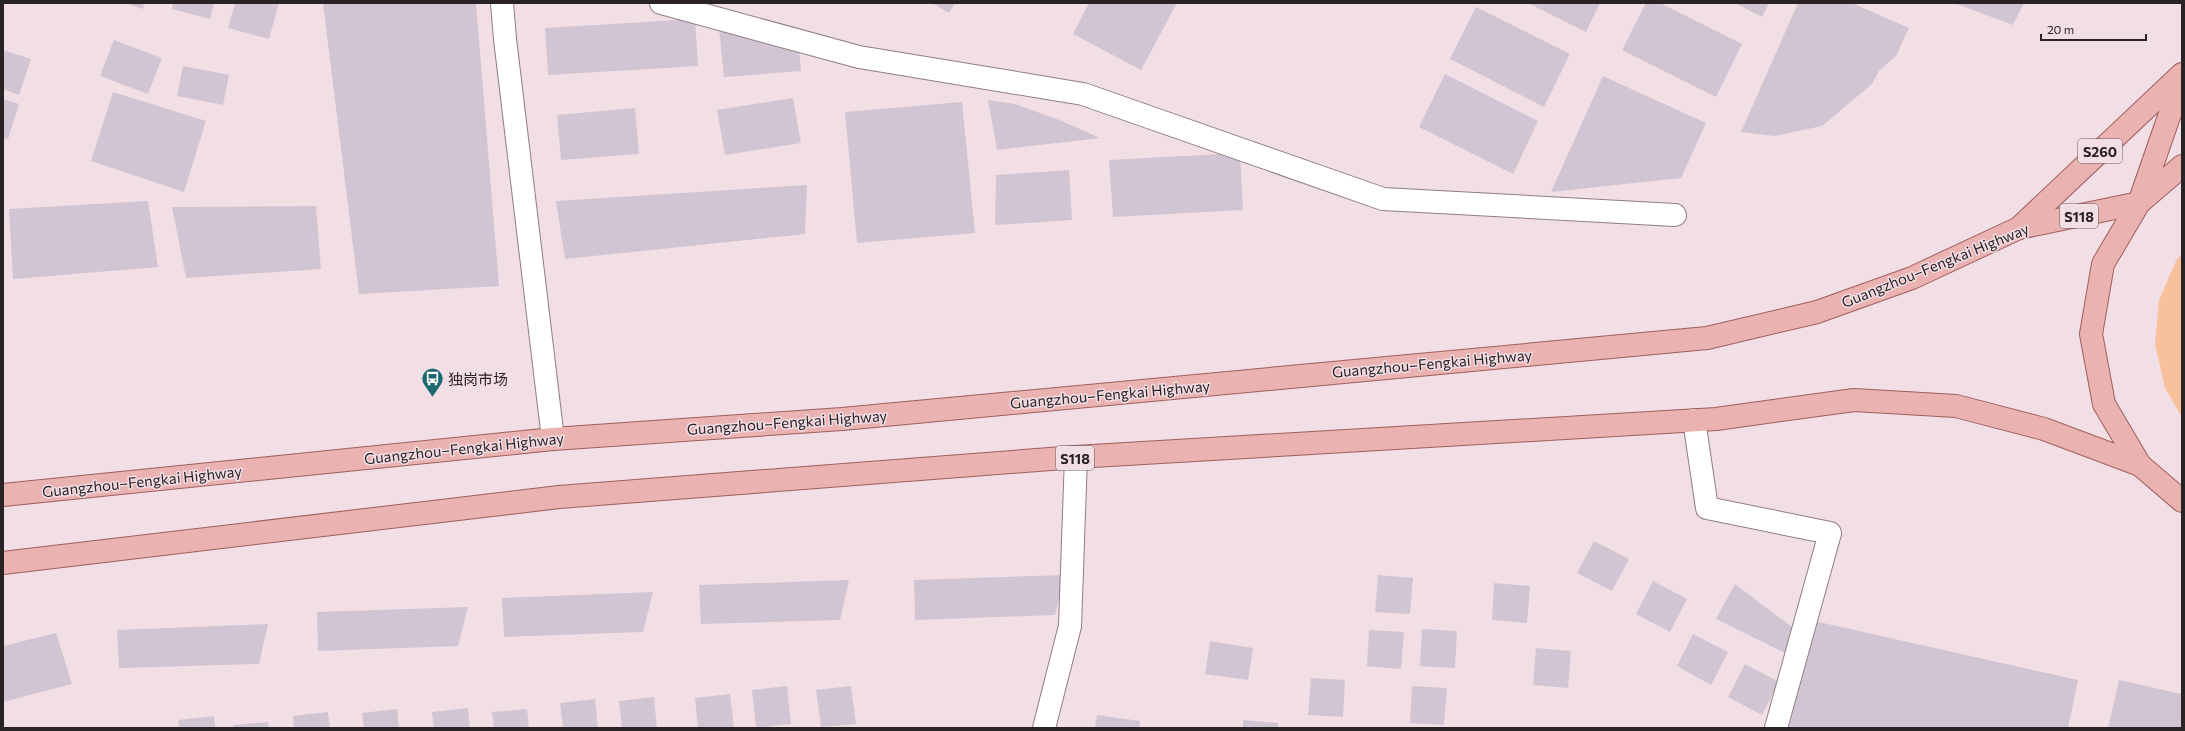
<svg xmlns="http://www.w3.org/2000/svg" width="2185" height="731" font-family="Commissioner,'Noto Sans SC',sans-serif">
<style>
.green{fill:#f9c09c}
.building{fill:#d2c5d3}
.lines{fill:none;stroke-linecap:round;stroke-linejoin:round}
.street-casing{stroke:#907e85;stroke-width:24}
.primary-casing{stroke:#9e5f5d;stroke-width:24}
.street{stroke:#fff;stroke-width:22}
.primary{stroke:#eab2b0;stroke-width:22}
.labels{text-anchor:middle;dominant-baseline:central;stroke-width:3;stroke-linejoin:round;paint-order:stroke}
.shield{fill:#f2dee5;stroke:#665b5f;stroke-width:1}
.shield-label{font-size:14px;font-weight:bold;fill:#2a2326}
.street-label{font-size:15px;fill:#2a2326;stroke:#f2dee5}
.poi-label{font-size:15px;fill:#2a2326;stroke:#f2dee5;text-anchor:start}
</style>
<rect width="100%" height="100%" fill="#f2dee5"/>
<path class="green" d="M2182 254V417L2165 388 2155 344 2159 300 2177 259Z"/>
<g class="building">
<path d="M125 3H144L143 9Z"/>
<path d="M173 3H214L210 19 172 9Z"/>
<path d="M235 3H279L269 39 228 28Z"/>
<path d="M323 3H476L499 286 359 294Z"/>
<path d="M932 3H955L949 13Z"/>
<path d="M1089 3H1177L1141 70 1073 34Z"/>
<path d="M1528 3H1600L1586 32Z"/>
<path d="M1646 3H1660L1742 44 1716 97 1622 50Z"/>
<path d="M1735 3H1769L1762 17Z"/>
<path d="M1798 3H1852L1909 28 1896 56 1879 71 1872 84 1822 126 1775 136 1741 132Z"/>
<path d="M1954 3H2024L2013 25Z"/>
<path d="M1476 7 1570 54 1544 107 1450 59Z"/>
<path d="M695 19 698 66 548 75 545 28Z"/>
<path d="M719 29 799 48 801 71 724 77Z"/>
<path d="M114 40 162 58 148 94 100 76Z"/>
<path d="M3 50 31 59 19 95 3 89Z"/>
<path d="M183 66 229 75 223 105 177 96Z"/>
<path d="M1445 74 1538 121 1513 174 1419 127Z"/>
<path d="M1603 76 1706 123 1681 178 1551 192Z"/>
<path d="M113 92 206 121 184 192 91 161Z"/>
<path d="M793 98 801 143 725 155 717 110Z"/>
<path d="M3 99 19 104 8 139 3 138Z"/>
<path d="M988 100 1015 104 1062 121 1100 138 997 150Z"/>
<path d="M962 102 975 233 857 243 845 112Z"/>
<path d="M635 108 639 154 561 160 557 115Z"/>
<path d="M1240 153 1243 210 1113 217 1109 160Z"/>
<path d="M1069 170 1072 220 995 225 996 175Z"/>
<path d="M807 185 805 234 565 259 556 201Z"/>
<path d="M148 201 158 267 13 279 9 209Z"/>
<path d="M316 206 321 269 186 278 172 207Z"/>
<path d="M1594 541 1629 559 1612 591 1577 573Z"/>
<path d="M1065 575 1055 615 915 620 914 580Z"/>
<path d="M1378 575 1413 578 1410 614 1375 612Z"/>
<path d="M849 580 840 620 701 624 699 585Z"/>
<path d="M1653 581 1687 599 1670 632 1636 614Z"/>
<path d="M1494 583 1530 586 1527 623 1492 620Z"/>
<path d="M1735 584 1793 628 1787 654 1716 619Z"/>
<path d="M653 592 643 632 504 637 502 598Z"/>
<path d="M468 607 458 646 318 651 317 612Z"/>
<path d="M1810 620 2078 680 2068 728H1786Z"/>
<path d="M268 624 259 664 119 668 117 630Z"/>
<path d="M1422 629 1457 631 1455 668 1420 666Z"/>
<path d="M1369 630 1404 632 1401 669 1367 666Z"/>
<path d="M56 633 72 684 3 702V646Z"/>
<path d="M1693 634 1728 652 1711 685 1677 666Z"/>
<path d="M1210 641 1253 648 1248 680 1205 674Z"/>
<path d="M1536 648 1571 651 1568 688 1533 685Z"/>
<path d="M1745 664 1779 682 1762 715 1728 697Z"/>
<path d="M1311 678 1345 680 1343 717 1308 715Z"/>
<path d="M2119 680 2182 694V728H2108Z"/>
<path d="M787 686 791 724 756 728 752 690Z"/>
<path d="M851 686 856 724 821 727 816 690Z"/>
<path d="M1412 686 1447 688 1444 725 1410 723Z"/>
<path d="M730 694 734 728H698L695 698Z"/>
<path d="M654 697 657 728H622L619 701Z"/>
<path d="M595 699 598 728H563L560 703Z"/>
<path d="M468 708 470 728H434L432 712Z"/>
<path d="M397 709 399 728H364L362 713Z"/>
<path d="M527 709 529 728H494L492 712Z"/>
<path d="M328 712 330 728H294L293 716Z"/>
<path d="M1097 715 1140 721 1139 728H1095Z"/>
<path d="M214 716 215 728H179L178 720Z"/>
<path d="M1243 720 1278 723V728H1243Z"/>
<path d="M268 722 269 728H233V725Z"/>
</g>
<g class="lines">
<defs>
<g id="street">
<path d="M502 3 505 39 553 439"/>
<path d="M661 3 859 57 1083 94 1383 199 1675 215"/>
<path d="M1694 420 1707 508 1830 533 1776 728"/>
<path d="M1044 728 1070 626 1076 457"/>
</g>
<g id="primary">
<path d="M2019 228 2182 74"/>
<path d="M2140 465 2104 404 2091 334 2103 264 2139 203 2182 79"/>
<path d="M3 495 553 439 842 419 1707 338 1817 312 1912 278 2019 228 2139 203 2182 166"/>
<path d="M3 563 559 497 1076 457 1716 419 1854 400 1956 406 2044 429 2140 465 2182 501"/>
</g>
</defs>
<use href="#street" class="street-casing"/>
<use href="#primary" class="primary-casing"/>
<use href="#street" class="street"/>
<use href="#primary" class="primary"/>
</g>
<defs>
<symbol id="bus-pin" viewBox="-11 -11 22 30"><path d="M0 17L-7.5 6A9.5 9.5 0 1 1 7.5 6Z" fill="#1e6971" stroke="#f2dee5"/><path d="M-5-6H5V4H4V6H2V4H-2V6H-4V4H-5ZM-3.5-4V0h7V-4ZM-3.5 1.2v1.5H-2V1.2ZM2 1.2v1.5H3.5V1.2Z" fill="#fff"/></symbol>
</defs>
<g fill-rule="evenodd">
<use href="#bus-pin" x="420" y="366" width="25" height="34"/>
</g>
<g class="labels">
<g class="shield">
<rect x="2078" y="139" width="44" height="24" rx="3"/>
<rect x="2060" y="204" width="38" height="24" rx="3"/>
<rect x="1056" y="446" width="38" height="24" rx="3"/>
</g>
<g class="shield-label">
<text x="2100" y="151">S260</text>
<text x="2079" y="216">S118</text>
<text x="1075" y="458">S118</text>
</g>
<g class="street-label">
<text transform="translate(1935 265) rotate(-22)">Guangzhou–Fengkai Highway</text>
<text transform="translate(1432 363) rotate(-5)">Guangzhou–Fengkai Highway</text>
<text transform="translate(1110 394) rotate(-5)">Guangzhou–Fengkai Highway</text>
<text transform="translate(787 422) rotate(-4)">Guangzhou–Fengkai Highway</text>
<text transform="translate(464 448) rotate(-6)">Guangzhou–Fengkai Highway</text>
<text transform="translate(142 481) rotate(-6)">Guangzhou–Fengkai Highway</text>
</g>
<g class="poi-label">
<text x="448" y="379">独岗市场</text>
</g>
</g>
<rect width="2185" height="731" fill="none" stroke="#2a2326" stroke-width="8"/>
<path d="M2041 34v6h105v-6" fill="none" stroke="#2a2326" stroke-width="2"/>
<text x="2047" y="34" font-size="12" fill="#2a2326" stroke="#f2dee5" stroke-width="3" paint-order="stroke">20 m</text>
</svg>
